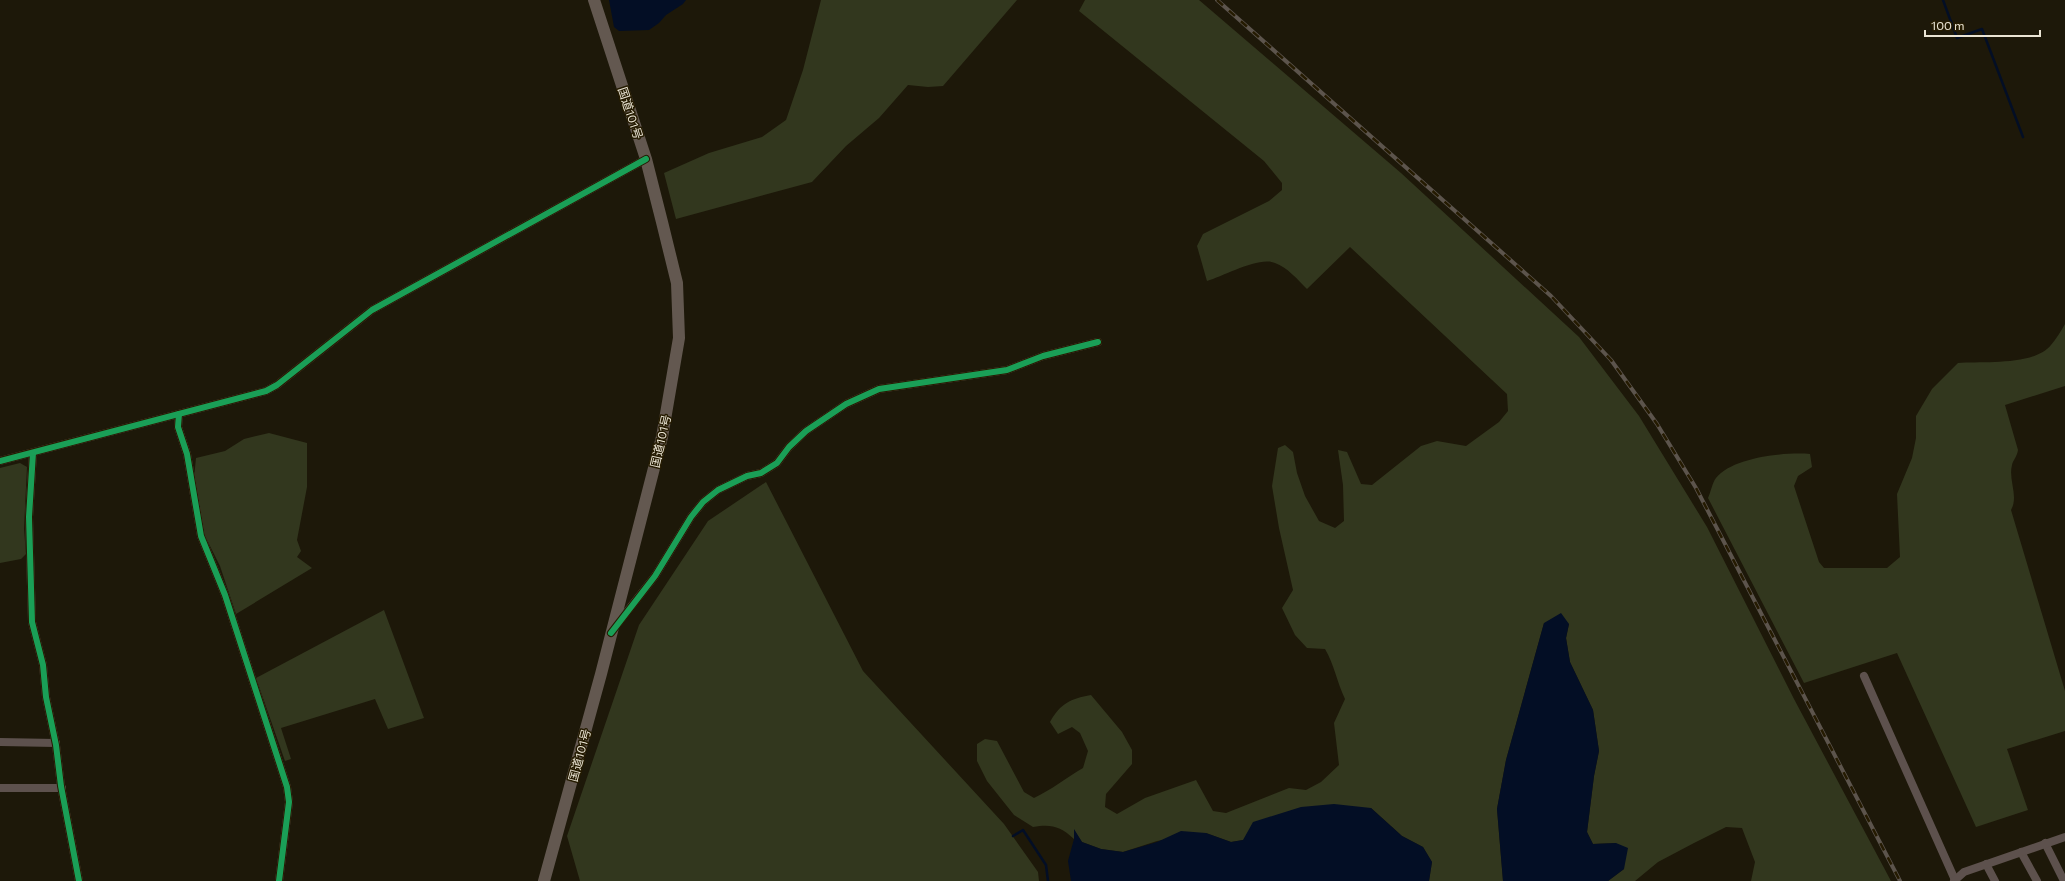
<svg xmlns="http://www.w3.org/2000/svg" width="2065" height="881" font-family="Commissioner,'Noto Sans JP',sans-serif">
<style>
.green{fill:#32371e}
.water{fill:#030e25}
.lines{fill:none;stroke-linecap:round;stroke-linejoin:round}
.stream{stroke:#030e25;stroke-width:2.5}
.minor{stroke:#5d514d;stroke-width:8}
.highway{stroke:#635850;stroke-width:12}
.rail-casing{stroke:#5c544c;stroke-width:4}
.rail{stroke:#251b01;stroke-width:2.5;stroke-dasharray:8;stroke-linecap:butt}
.cycleway-casing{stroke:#251b01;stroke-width:8}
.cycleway{stroke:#1a9f57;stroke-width:6}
.labels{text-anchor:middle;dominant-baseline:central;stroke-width:3;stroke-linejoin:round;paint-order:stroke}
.street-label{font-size:12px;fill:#eae4d4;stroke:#251b01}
</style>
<rect width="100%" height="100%" fill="#1d1809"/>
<g class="green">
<path d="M821 0H1017L943 86 928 87 908 85 879 118 846 146 812 182 676 219 664 173 709 153 762 137 786 120 803 70Z"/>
<path d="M1085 0H1199L1401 173 1579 337 1639 416 1707 527 1794 699 1891 881H1751L1755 862 1742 828 1726 827 1694 843 1658 862 1635 881H1608L1624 869 1616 843 1593 844 1587 832 1594 776 1599 751 1593 710 1570 662 1566 638 1569 624 1544 623 1506 760 1497 809 1503 881H1429L1432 862 1423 847 1402 836 1371 808 1243 840 1231 842 1206 833 1157 841 1123 852 1101 849 1082 842 1074 830V839C1060 826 1051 824 1033 827L1014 815 987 781 977 761V744L985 739 997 741 1024 792 1034 798C1051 790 1066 778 1083 768L1088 751 1080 733 1072 727 1058 734 1050 722C1061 703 1070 699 1091 695L1122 732 1132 750V764L1106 794 1105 807 1117 814 1145 798 1196 780 1213 811 1226 813 1289 788 1306 790 1321 782 1339 765 1334 723 1345 699C1337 682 1334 664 1325 649L1307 648 1295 635 1282 608 1293 590 1279 528 1272 486 1278 448 1285 445 1293 452 1297 473 1305 496 1319 521 1335 528 1344 521 1343 485 1338 450 1347 452 1361 484 1372 485 1421 446 1437 441 1466 446 1499 422 1508 411 1507 394 1350 247 1307 289C1298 280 1287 267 1275 263 1259 256 1224 276 1207 281L1197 246 1203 234 1269 201 1282 190V183L1264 161 1079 11Z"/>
<path d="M2065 324V386L2005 405 2018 450C2017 457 2013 460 2012 465 2008 480 2019 496 2011 510L2065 691V731L2007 749 2028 810 1976 827 1897 653 1804 683 1708 498C1711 492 1712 483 1716 478 1733 457 1785 452 1810 454L1812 467 1798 476 1794 486 1819 562 1824 568H1887L1900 557 1897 494 1912 458 1916 438V416L1932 389 1958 363C1983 361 2034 366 2051 345 2056 339 2061 331 2065 324Z"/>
<path d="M269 433 307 443V487L297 540 301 551 297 557 312 568 236 614 220 566 204 534 194 478 196 458 225 451 244 439Z"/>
<path d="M20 463 27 467 24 529 26 554 21 559 0 563V468Z"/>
<path d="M766 482 863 671 1004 824 1038 872 1039 881H580L567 836 639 625 708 521Z"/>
<path d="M384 610 424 718 388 729 375 699 281 728 291 759 285 761 256 678Z"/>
</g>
<g class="water">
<path d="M609 0H686L683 4 666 15 659 23 649 30 619 31 614 27Z"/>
<path d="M1561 613 1569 624 1566 638 1570 662 1593 710 1599 751 1594 776 1587 832 1593 844 1616 843 1628 848 1624 869 1608 881H1503L1497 809 1506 760 1544 623Z"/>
<path d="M1334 804 1371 808 1402 836 1423 847 1432 862 1429 881H1071L1068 861 1074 839V829L1082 842 1101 849 1123 852 1157 842 1181 831 1206 833 1231 842 1243 840 1253 822 1301 807Z"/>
</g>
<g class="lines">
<g class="stream">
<path d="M1943 0 1957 38 1982 29 2023 137"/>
<path d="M1013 836 1023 830 1046 865 1048 881"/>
</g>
<g class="minor">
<path d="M179 414 178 427 187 454 201 536 225 595 287 787 289 802 279 881"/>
<path d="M33 453 29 517 32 622 43 665 46 697 56 745 61 786 79 881"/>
<path d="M0 461 266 391 277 385 372 310 646 159"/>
<path d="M615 627 655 576 691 517 703 502 718 490 747 476 761 473 777 463 789 447 806 431 846 404 879 389 1007 370 1043 356 1098 342"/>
<path d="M1864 676 1955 880"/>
<path d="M0 742 56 743"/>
<path d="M0 788H62"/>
<path d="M2045 843 2064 881"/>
<path d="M2021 852 2037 881"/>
<path d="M1986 864 1995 881"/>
<path d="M1954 881 1964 872 2065 837"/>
</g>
<path class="highway" d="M544 881 601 674 662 437 679 338 677 283 662 222 646 159 594 0"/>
<defs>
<path id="rail" d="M1217 0 1551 296 1611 360 1657 424 1696 488 1900 881"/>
</defs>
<use href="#rail" class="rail-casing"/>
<use href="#rail" class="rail"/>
<defs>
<g id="cycleway">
<path d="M179 414 178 427 187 454 201 536 225 595 287 787 289 802 279 881"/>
<path d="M33 453 29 517 32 622 43 665 46 697 56 745 61 786 79 881"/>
<path d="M0 461 266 391 277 385 372 310 646 159"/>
<path d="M611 633 655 576 691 517 703 502 718 490 747 476 761 473 777 463 789 447 806 431 846 404 879 389 1007 370 1043 356 1098 342"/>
</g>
</defs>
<use href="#cycleway" class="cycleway-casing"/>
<use href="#cycleway" class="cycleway"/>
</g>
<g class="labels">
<g class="street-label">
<text transform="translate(631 113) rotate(72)">国道101号</text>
<text transform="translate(660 441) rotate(-77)">国道101号</text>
<text transform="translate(579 755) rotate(-75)">国道101号</text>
</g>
</g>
<path d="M1925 30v6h115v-6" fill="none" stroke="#eae4d4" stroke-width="2"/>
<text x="1931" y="30" font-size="12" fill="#eae4d4" stroke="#251b01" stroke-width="3" paint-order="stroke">100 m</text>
</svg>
